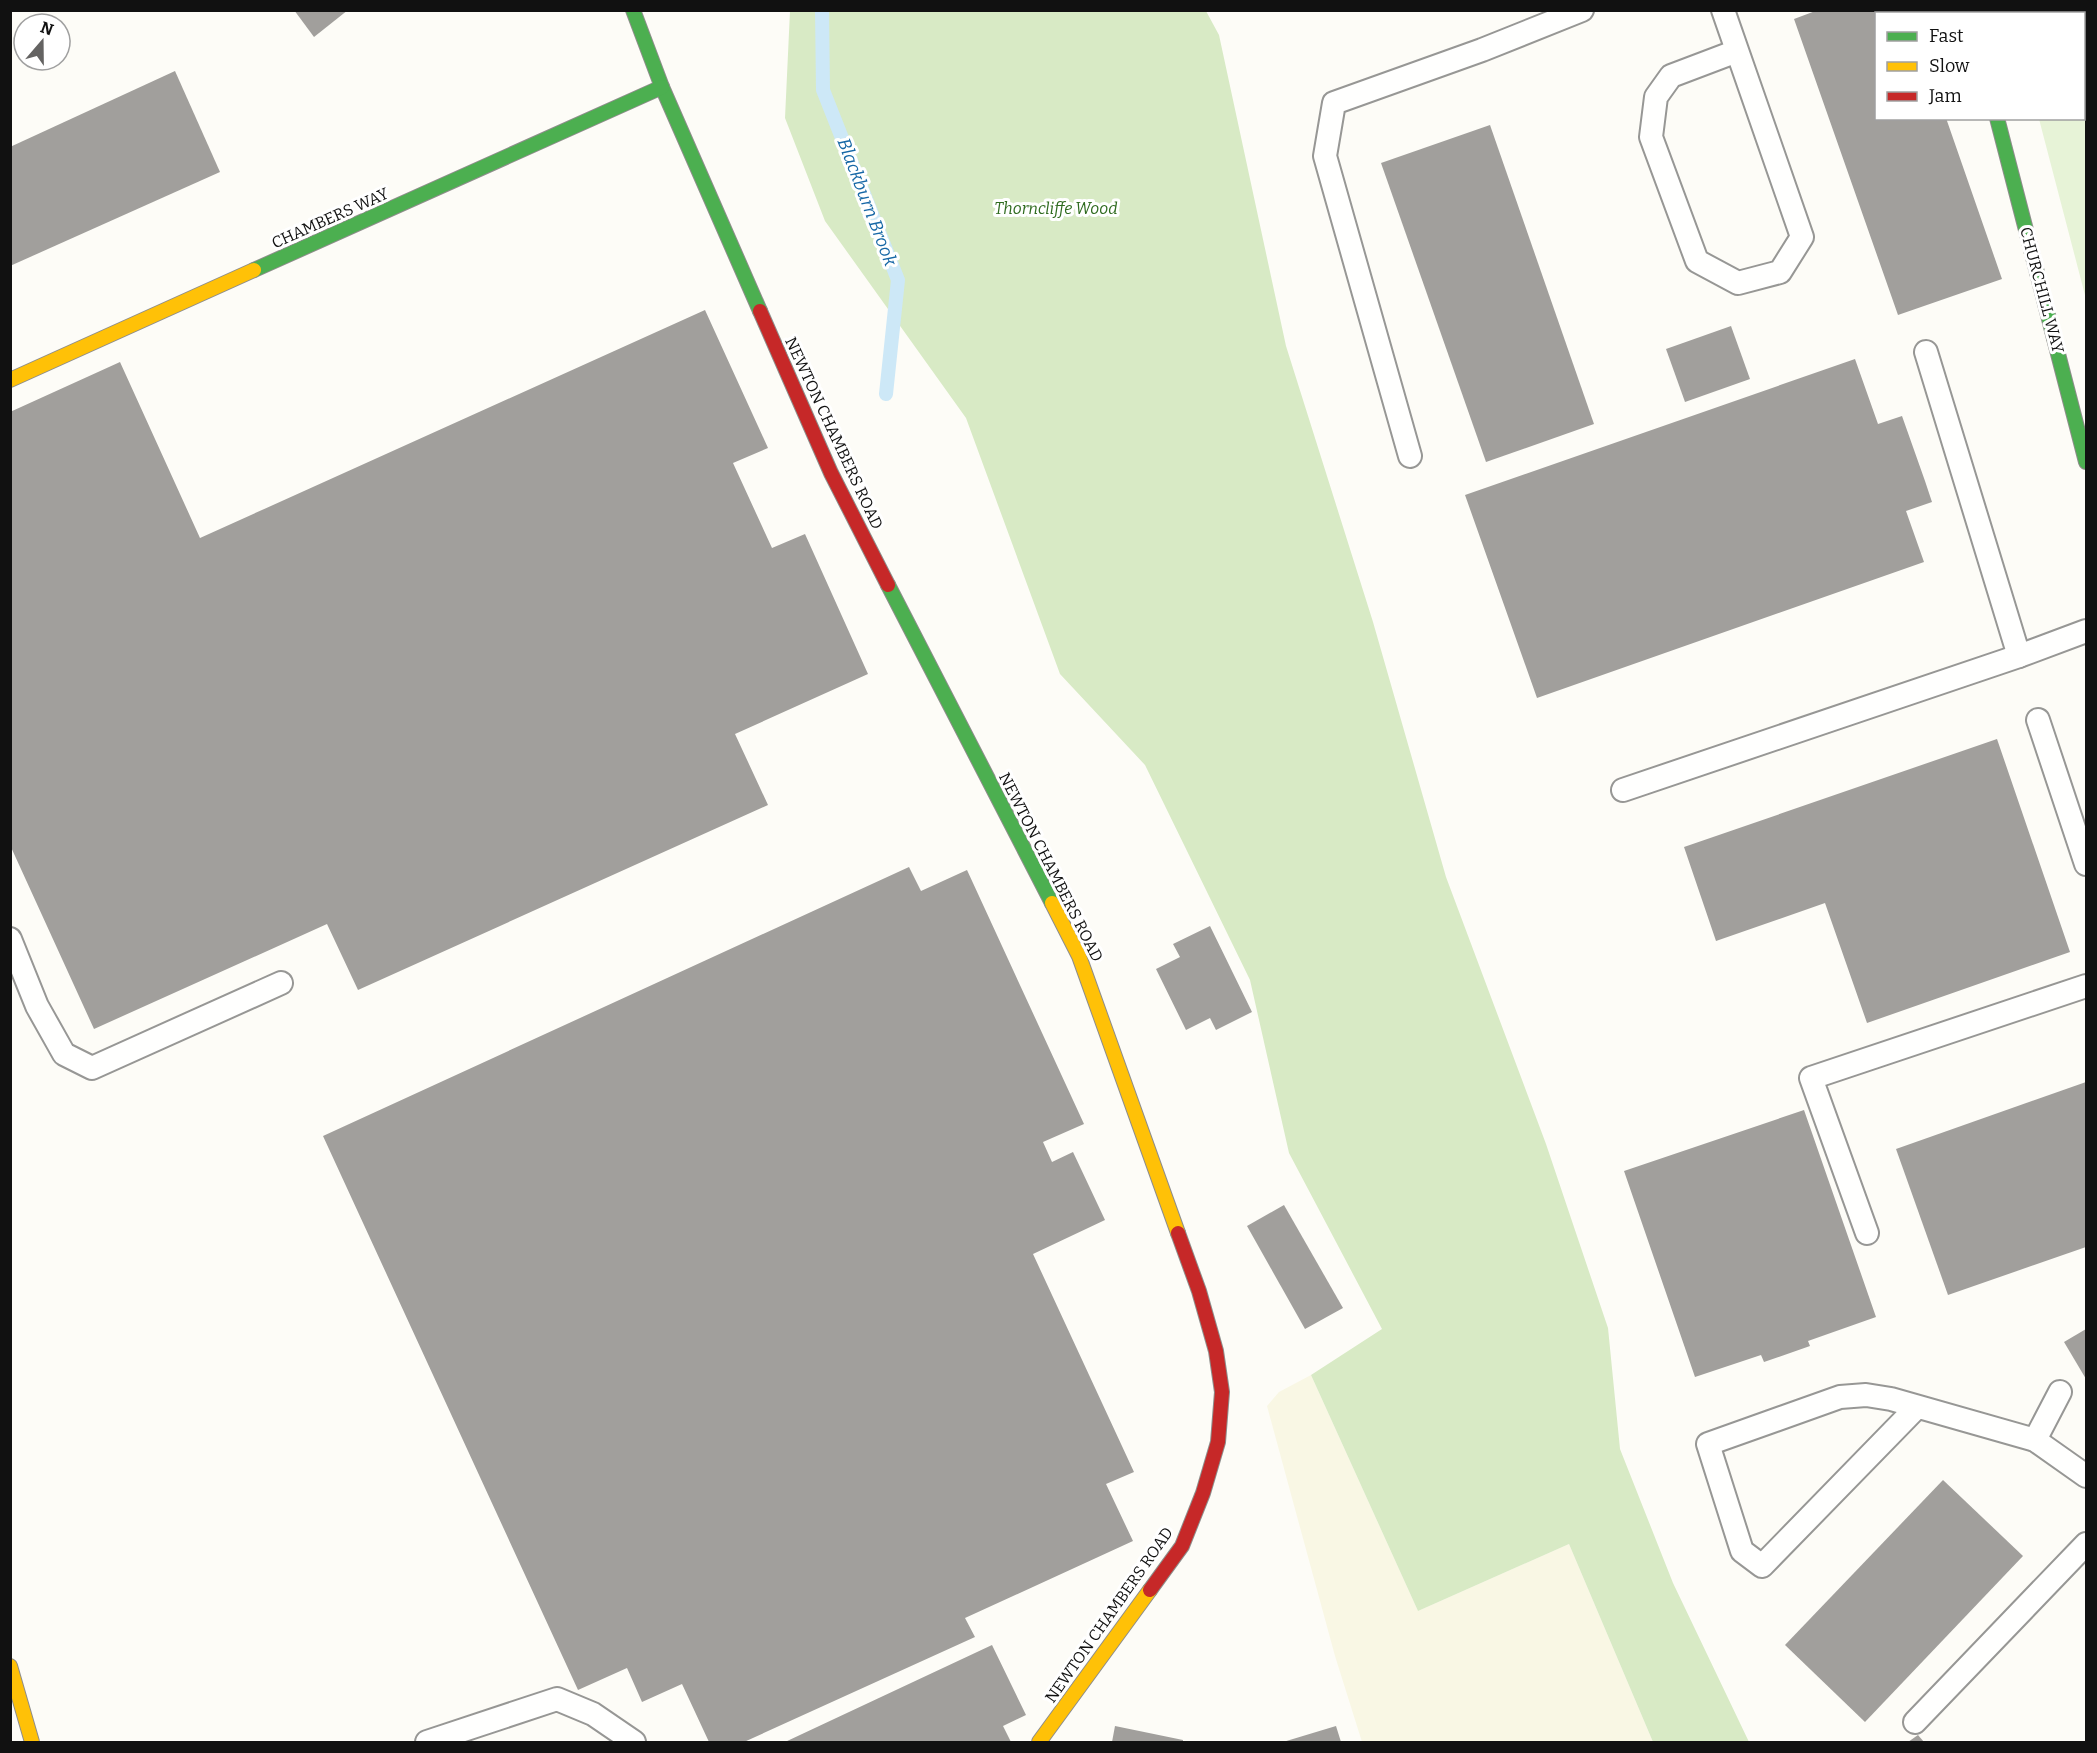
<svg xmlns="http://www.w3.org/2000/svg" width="2097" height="1753" font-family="Bitter,serif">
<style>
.farmland{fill:#f9f7e4}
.green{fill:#e7f3d7}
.forest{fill:#d8eac5}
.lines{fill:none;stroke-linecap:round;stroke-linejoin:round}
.stream{stroke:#cde8f7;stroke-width:14}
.building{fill:#a19f9c}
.lane-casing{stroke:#979795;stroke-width:26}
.street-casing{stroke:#979795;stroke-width:36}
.fast-casing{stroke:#8e8d8b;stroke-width:16}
.slow-casing{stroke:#8e8d8b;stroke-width:16}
.jam-casing{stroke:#8e8d8b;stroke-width:16}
.path{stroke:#b9b9b8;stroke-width:4;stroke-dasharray:6 3;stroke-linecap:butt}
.lane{stroke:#fffffe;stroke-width:22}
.street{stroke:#fffffe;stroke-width:33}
.fast{stroke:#4caf50;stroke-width:14}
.slow{stroke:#ffc107;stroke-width:14}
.jam{stroke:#c62828;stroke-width:14}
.labels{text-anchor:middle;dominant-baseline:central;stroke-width:6;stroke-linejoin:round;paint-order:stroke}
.park-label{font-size:16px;font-style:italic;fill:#2f6b1f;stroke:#fff}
.street-label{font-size:16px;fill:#111;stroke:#fff}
.water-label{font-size:18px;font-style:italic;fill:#1768a6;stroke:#fff}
</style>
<rect width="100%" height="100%" fill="#fdfcf7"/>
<path class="farmland" d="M1311 1375 1418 1611 1569 1544 1653 1742H1362L1335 1656 1267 1406 1279 1392Z"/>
<path class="green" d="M2010 11H2086V299L2039 119 2084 118V14H2011Z"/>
<path class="forest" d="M790 11H1206L1219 35 1286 346 1373 622 1446 877 1546 1144 1608 1328 1620 1449 1673 1583 1749 1742H1653L1569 1544 1418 1611 1311 1375 1382 1329 1289 1153 1250 980 1145 765 1060 674 966 418 825 221 785 118Z"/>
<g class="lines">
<path class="stream" d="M822 10 823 90 898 280 886 394"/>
</g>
<g class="building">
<path d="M294 10H348L314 37Z"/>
<path d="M1818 10H1907L1909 14H1876V118H1946L2002 279 1898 315 1794 19Z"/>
<path d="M175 71 220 172 10 266V147Z"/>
<path d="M1490 125 1594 424 1486 462 1381 163Z"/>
<path d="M705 310 768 448 733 463 772 548 805 534 868 674 735 734 768 805 358 990 327 924 94 1029 10 845V412L120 362 200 538Z"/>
<path d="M1731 326 1750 379 1685 402 1666 349Z"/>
<path d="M1855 359 1878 424 1902 416 1925 481 1932 502 1906 511 1924 562 1537 698 1465 495Z"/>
<path d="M1997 739 2070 952 1867 1023 1825 903 1716 941 1684 847Z"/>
<path d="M909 867 921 891 967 870 1084 1124 1043 1142 1052 1162 1073 1152 1105 1220 1033 1254 1134 1472 1106 1484 1133 1541 965 1618 975 1637 744 1742H709L682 1684 642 1702 627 1668 578 1690 323 1136Z"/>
<path d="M1210 926 1252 1012 1216 1030 1210 1018 1186 1030 1156 969 1180 957 1173 944Z"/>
<path d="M2086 1082V1247L1948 1295 1896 1149Z"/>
<path d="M1804 1110 1876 1317 1808 1341 1810 1346 1764 1362 1761 1355 1695 1377 1624 1171Z"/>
<path d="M1284 1205 1343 1308 1305 1329 1247 1226Z"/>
<path d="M2086 1329V1379L2064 1342Z"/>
<path d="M1943 1480 2023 1556 1865 1722 1785 1645Z"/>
<path d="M992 1645 1026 1715 1003 1726 1011 1742H785Z"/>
<path d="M1115 1726 1183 1740V1742H1112Z"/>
<path d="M1336 1726 1341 1742H1283Z"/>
<path d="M1918 1735 1924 1742H1908Z"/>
</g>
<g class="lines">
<defs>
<g id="lane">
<path d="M1723 10 1802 237 1780 272 1738 283 1697 261 1651 137 1656 97 1671 76 1737 51"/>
<path d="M1926 352 2019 656"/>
<path d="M1410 456 1325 156 1334 103 1482 50 1582 10"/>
<path d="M2038 720 2086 864"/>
<path d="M1623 790 2019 656 2086 631"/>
<path d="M10 939 37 1006 64 1054 92 1068 281 983"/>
<path d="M1867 1233 1811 1078 2086 986"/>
<path d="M1916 1408 1762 1566 1742 1551 1708 1444 1840 1397 1866 1395 1891 1399 2035 1440 2086 1476"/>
<path d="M2035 1440 2060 1392"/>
<path d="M1915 1722 2086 1544"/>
<path d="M427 1742 557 1699 593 1714 634 1742"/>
</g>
<path id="street" d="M1968 10 1969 14"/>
<g id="fast">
<path d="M633 10 662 87 760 311"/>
<path d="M1997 118 2086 462"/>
<path d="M254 270 662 87"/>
<path d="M888 585 1052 903"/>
</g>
<g id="slow">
<path d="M10 380 254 270"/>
<path d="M1052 903 1079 956 1178 1233"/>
<path d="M10 1666 32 1742"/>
<path d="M1039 1742 1150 1590"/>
</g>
<g id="jam">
<path d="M760 311 831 473 888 585"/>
<path d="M1150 1590 1182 1546 1203 1493 1218 1442 1222 1392 1216 1351 1199 1291 1178 1233"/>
</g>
</defs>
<use href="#lane" class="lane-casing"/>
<use href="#street" class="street-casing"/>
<use href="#fast" class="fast-casing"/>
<use href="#slow" class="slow-casing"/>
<use href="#jam" class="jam-casing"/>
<g class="path">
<path d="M2068 10V14"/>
<path d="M2084 68 2086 77"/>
</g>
<use href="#lane" class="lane"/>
<use href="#street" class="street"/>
<use href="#fast" class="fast"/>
<use href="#slow" class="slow"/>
<use href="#jam" class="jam"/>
</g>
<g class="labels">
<g class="park-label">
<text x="1056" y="208">Thorncliffe Wood</text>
</g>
<g class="street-label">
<text transform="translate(330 218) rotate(-24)">CHAMBERS WAY</text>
<text transform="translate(2042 290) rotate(75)">CHURCHILL WAY</text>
<text transform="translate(834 433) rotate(65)">NEWTON CHAMBERS ROAD</text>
<text transform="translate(1051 867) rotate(63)">NEWTON CHAMBERS ROAD</text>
<text transform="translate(1109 1615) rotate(-55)">NEWTON CHAMBERS ROAD</text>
</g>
<g class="water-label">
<text transform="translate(867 202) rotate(69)">Blackburn Brook</text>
</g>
</g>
<rect width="2097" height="1753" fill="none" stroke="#111111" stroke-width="24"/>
<rect x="1875" y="12" width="210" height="108" fill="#ffffff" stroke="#a0a0a0" stroke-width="1.5"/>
<rect x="1887" y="32" width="30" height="9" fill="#4caf50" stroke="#a0a0a0" stroke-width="1.5"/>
<text x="1929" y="42" font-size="18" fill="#111111">Fast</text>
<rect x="1887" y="62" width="30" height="9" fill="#ffc107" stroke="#a0a0a0" stroke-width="1.5"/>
<text x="1929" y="72" font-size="18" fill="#111111">Slow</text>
<rect x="1887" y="92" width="30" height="9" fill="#c62828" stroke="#a0a0a0" stroke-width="1.5"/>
<text x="1929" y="102" font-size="18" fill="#111111">Jam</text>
<g transform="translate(42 42) rotate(20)"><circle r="28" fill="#ffffff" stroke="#a0a0a0" stroke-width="1.5"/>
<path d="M0-4.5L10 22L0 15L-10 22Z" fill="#646362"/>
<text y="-9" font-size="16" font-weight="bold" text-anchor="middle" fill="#111111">N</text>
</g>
</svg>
